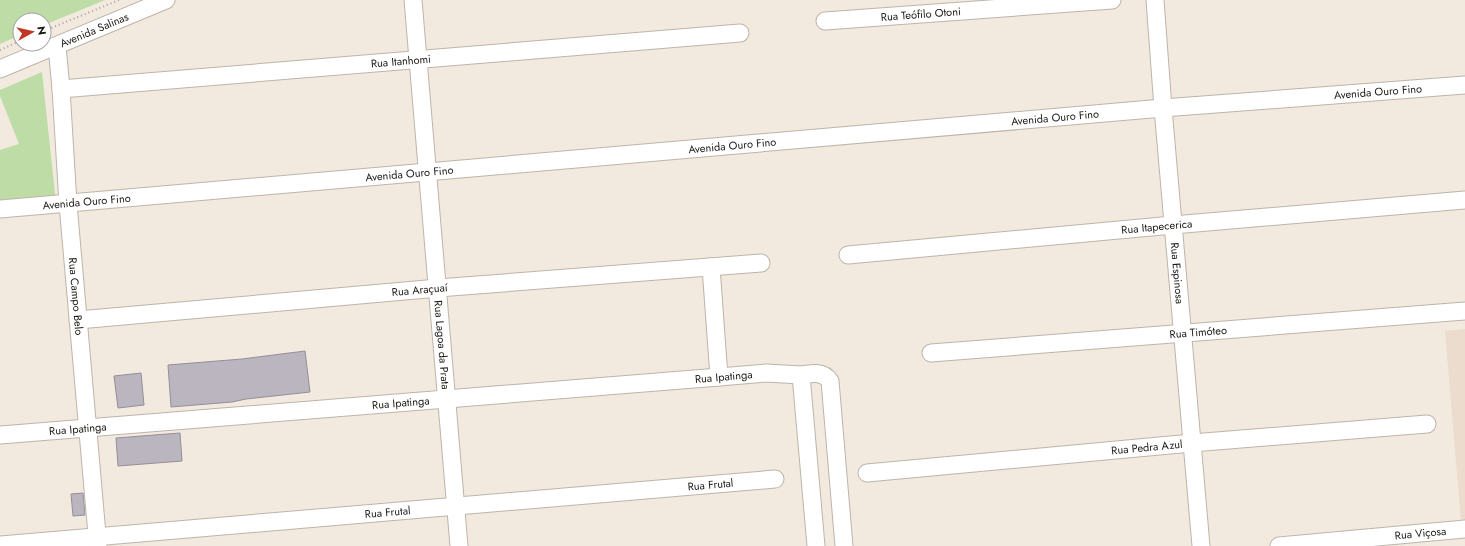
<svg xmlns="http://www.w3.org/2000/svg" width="1465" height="546" font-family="Jost,sans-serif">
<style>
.built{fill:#ebdccd}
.green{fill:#bedca6}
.building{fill:#bbb5c0;stroke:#948e99}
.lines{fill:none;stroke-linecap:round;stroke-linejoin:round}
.minor-casing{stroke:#bdb4aa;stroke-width:19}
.path{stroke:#a8a199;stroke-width:2;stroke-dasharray:1 3;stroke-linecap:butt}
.minor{stroke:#fff;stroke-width:17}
.labels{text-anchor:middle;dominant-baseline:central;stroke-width:4;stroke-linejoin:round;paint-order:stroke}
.street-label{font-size:11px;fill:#1a1713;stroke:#fff}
</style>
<rect width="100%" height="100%" fill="#f2e9df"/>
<path class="built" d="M1465 329V521H1461L1445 331Z"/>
<g class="green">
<path d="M0 0H105L44 25V20H20V35L0 44Z"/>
<path d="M42 72 56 203 0 208V150L19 144 0 96V90Z"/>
</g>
<g class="building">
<path d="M305 351 310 392 246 399 232 402 171 407 168 365 242 359Z"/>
<path d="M141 373 144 405 118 408 114 376Z"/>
<path d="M180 433 182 461 118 466 116 438Z"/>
<path d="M83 493 85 515 73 516 71 494Z"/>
</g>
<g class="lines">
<defs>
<g id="minor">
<path id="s1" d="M413 0 459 546"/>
<path id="s2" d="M1155 0 1163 108 1201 546"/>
<path id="s3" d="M825 21 1112 0"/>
<path id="s4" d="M57 46 61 89 68 204 98 546"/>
<path id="s5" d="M0 69 166 0"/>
<path id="s6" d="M61 89 740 33"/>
<path id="s7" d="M0 209 1163 108 1465 85"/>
<path id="s8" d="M848 255 1173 225 1465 200"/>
<path d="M711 267 719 377"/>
<path id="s9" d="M78 320 438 288 761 263"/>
<path id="s10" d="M931 353 1465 311"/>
<path id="s11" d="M0 435 719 377 766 373 801 375"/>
<path id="s12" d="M867 473 1192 443 1427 424"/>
<path id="s13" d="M0 545 775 479"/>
<path d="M816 546 801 375C812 373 823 371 830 381L844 546"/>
<path id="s14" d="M1279 546 1465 529"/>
</g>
</defs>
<use href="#minor" class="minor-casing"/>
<g class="path">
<path d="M44 31 119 0"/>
<path d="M0 50 20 41"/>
</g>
<use href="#minor" class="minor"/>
</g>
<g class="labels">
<g class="street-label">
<text stroke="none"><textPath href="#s3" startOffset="96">Rua Teófilo Otoni</textPath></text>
<text stroke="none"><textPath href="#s5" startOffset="102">Avenida Salinas</textPath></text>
<text stroke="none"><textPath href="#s6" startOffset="341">Rua Itanhomi</textPath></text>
<text stroke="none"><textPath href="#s7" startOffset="1383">Avenida Ouro Fino</textPath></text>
<text stroke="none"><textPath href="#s7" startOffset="1059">Avenida Ouro Fino</textPath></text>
<text stroke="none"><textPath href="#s7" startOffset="735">Avenida Ouro Fino</textPath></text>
<text stroke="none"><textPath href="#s7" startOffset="411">Avenida Ouro Fino</textPath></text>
<text stroke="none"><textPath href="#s7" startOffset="87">Avenida Ouro Fino</textPath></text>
<text stroke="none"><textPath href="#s8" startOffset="310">Rua Itapecerica</textPath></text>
<text stroke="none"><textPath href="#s2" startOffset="274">Rua Espinosa</textPath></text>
<text stroke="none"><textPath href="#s9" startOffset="343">Rua Araçuaí</textPath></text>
<text stroke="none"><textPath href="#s4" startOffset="251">Rua Campo Belo</textPath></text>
<text stroke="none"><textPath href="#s10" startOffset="268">Rua Timóteo</textPath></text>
<text stroke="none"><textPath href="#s1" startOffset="346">Rua Lagoa da Prata</textPath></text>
<text stroke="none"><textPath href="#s11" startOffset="726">Rua Ipatinga</textPath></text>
<text stroke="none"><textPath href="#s11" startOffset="402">Rua Ipatinga</textPath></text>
<text stroke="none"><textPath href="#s11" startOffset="78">Rua Ipatinga</textPath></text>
<text stroke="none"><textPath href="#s12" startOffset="281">Rua Pedra Azul</textPath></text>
<text stroke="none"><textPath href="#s13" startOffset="713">Rua Frutal</textPath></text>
<text stroke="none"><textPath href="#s13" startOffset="389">Rua Frutal</textPath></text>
<text stroke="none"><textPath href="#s14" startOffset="142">Rua Viçosa</textPath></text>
</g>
</g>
<g transform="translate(32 32) rotate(82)"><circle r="19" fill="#ffffff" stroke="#a3a2a1"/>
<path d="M0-3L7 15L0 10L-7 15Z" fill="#c13522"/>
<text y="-6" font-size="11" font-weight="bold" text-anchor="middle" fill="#1a1713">N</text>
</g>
</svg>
